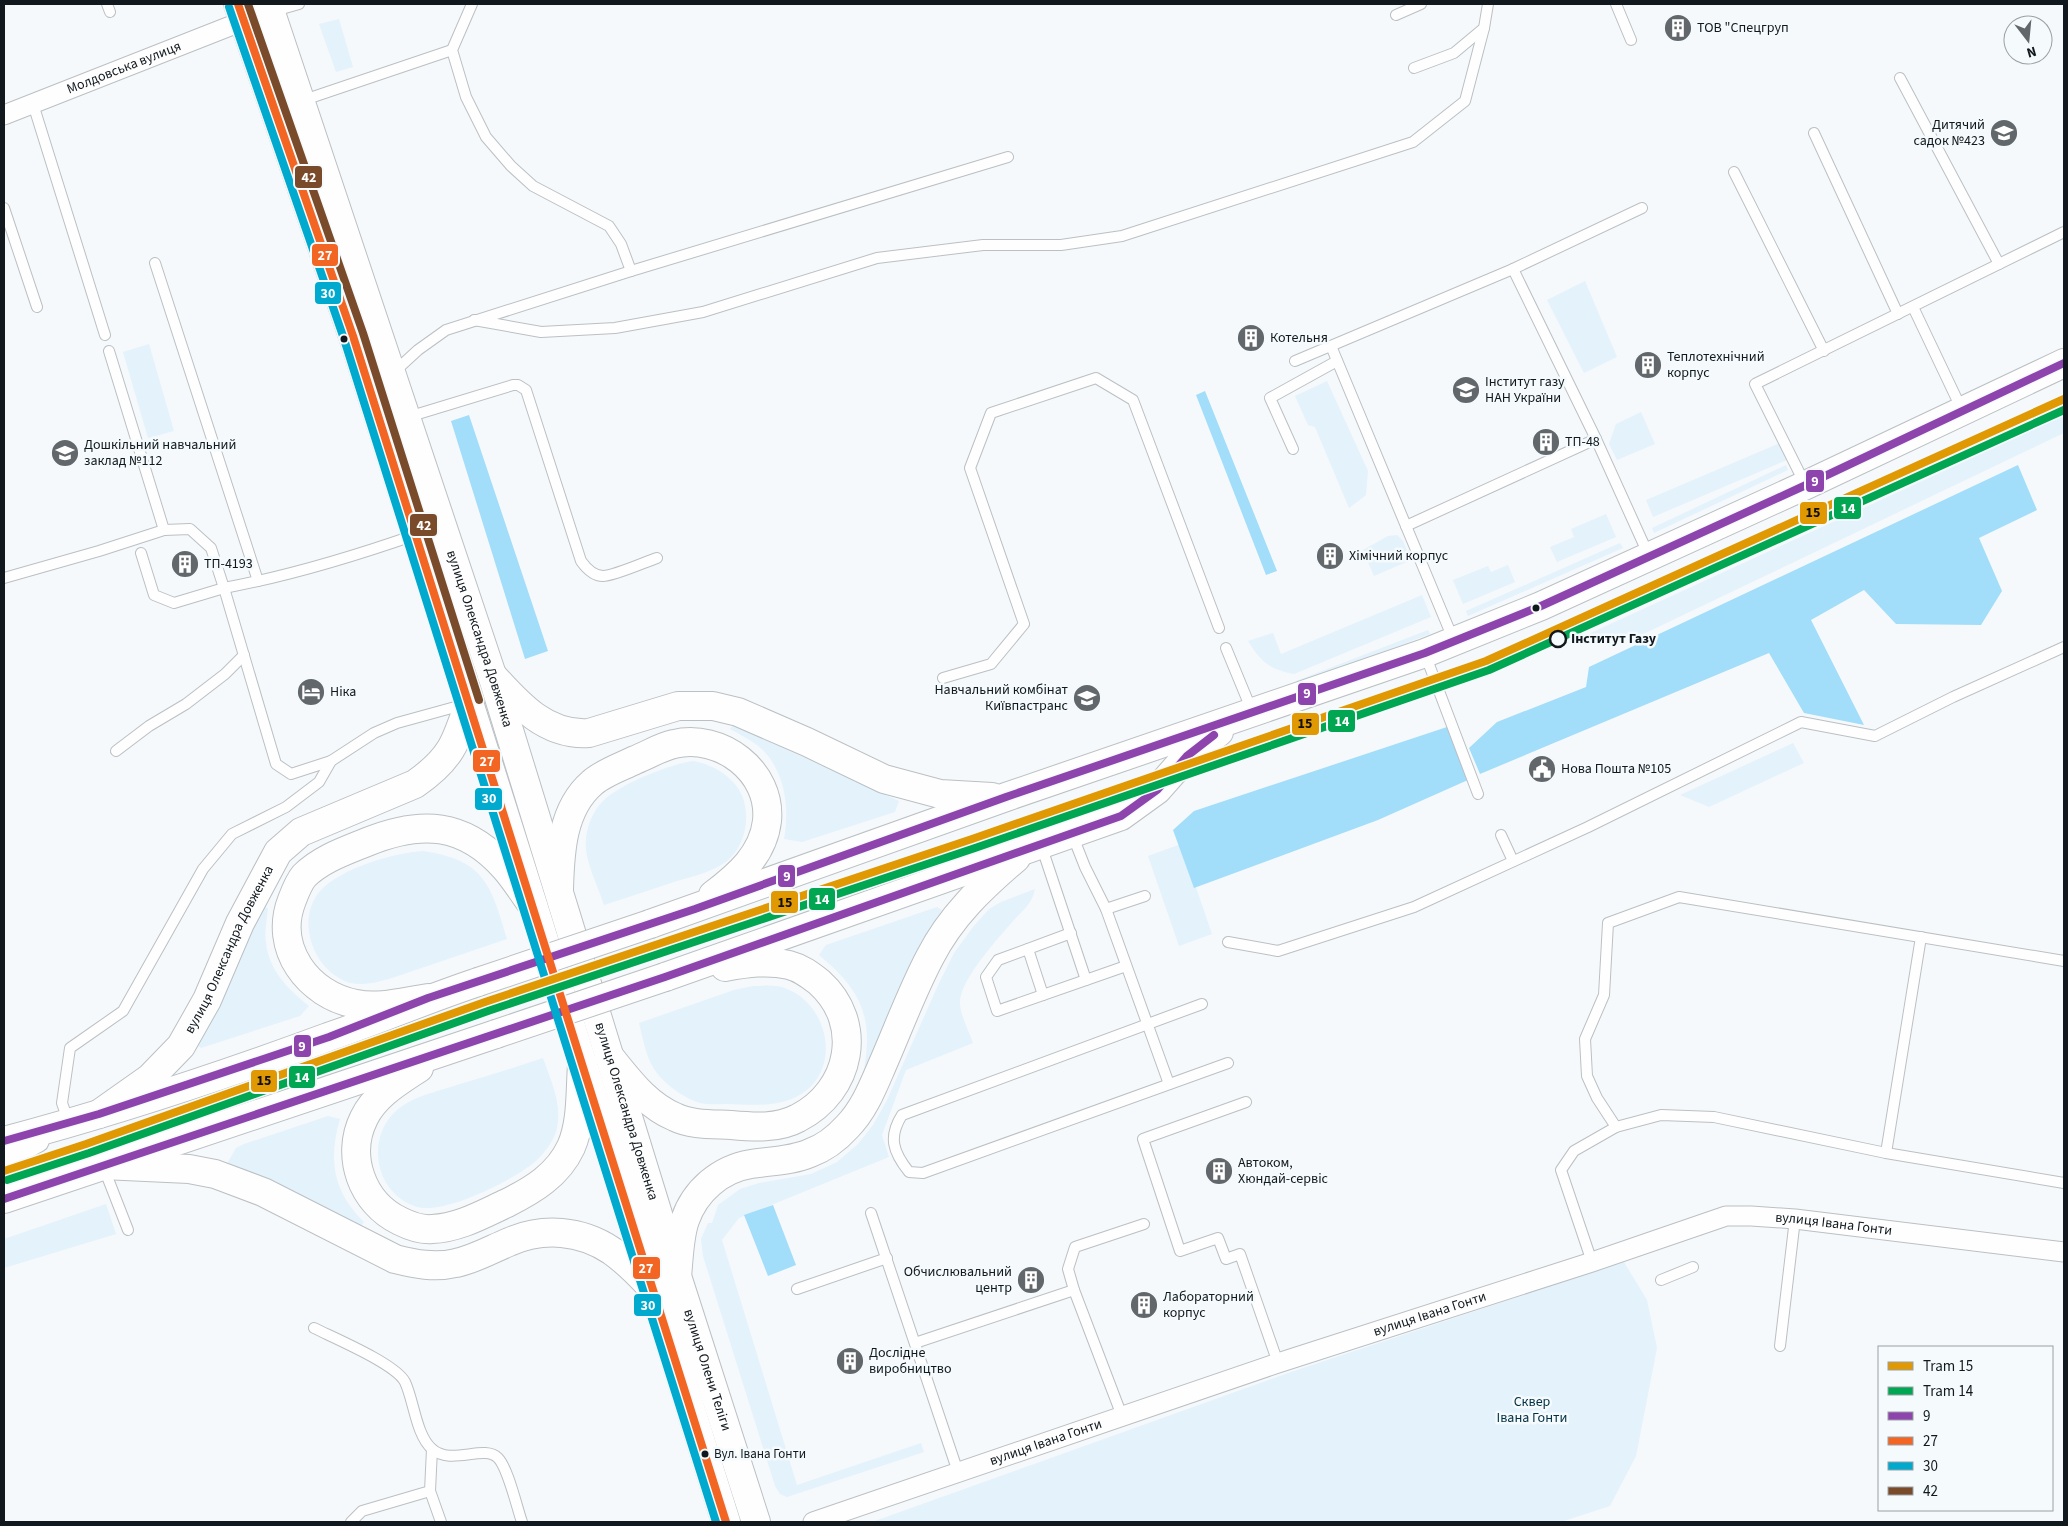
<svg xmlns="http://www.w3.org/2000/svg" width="2068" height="1526" font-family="'Source Sans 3',sans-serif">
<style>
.green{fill:#e3f2fb}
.forest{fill:#a2ddfa}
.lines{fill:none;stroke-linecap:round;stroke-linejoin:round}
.service-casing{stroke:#bbc0c3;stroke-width:12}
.minor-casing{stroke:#bbc0c3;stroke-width:21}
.secondary-casing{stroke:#bbc0c3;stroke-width:30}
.primary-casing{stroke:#bbc0c3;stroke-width:30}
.service{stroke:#fefefe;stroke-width:10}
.minor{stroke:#fefefe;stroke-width:19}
.secondary{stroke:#fefefe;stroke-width:28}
.primary{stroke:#fefefe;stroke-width:28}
.secondary-bridge-casing{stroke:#bbc0c3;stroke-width:30;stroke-linecap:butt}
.secondary-bridge{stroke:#fefefe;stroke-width:28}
.bus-1-casing{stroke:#f5fafc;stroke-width:11}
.bus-2-casing{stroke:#f5fafc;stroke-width:11}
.bus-3-casing{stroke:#f5fafc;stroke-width:11}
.bus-4-casing{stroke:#f5fafc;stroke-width:11}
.bus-1{stroke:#8e44ad;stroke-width:8}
.bus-2{stroke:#f26522;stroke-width:8}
.bus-3{stroke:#00a9ce;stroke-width:8}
.bus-4{stroke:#7a4b2a;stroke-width:8}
.tram-1-casing{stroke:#f5fafc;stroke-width:11}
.tram-2-casing{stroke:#f5fafc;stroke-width:11}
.tram-1{stroke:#e09803;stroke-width:8}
.tram-2{stroke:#00a651;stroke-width:8}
.bus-dot{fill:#11191e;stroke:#f5fafc;stroke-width:2}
.stop-dot{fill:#f5fafc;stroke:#11191e;stroke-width:2.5}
.labels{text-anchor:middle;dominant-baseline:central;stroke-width:5;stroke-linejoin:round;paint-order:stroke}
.bus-label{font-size:13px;fill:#11191e;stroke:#f5fafc;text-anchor:start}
.poi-label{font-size:14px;fill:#11191e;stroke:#f5fafc;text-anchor:start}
.street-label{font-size:14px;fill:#11191e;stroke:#f5fafc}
.stop-label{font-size:14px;font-weight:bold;fill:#11191e;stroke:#f5fafc;text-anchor:start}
.park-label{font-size:14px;fill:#003044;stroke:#f5fafc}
.line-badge{stroke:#f5fafc;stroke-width:2}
.badge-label{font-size:14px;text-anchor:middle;font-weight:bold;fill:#fff}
.pale-badge-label{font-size:14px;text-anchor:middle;font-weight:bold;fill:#111}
</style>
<rect width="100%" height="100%" fill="#f6f9fb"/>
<g class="green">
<path d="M339 19 353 67 336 72 319 24Z"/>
<path d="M1585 281 1617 357 1584 373 1547 300Z"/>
<path d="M149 344 174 431 148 438 123 352Z"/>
<path d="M1327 381 1368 471 1366 495 1349 508 1315 427 1308 425 1295 396Z"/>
<path d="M1641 412 1655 444 1617 460 1609 444 1616 424Z"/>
<path d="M2064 416V433L1633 639 1584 641 1582 637Z"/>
<path d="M1780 443 1787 460 1653 517 1646 500Z"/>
<path d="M1786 465 1788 470 1654 533 1652 528Z"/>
<path d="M1606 514 1616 537 1557 562 1550 547 1574 537 1571 529Z"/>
<path d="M1397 535 1403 541 1411 560 1374 576 1363 550 1388 536Z"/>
<path d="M1620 543 1623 548 1468 616 1466 611Z"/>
<path d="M1508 565 1515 582 1463 604 1453 580 1488 566 1491 572Z"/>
<path d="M1422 595 1431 617 1294 674C1269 669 1262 663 1248 641L1273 633 1281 654Z"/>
<path d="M1428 630 1430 634 1298 684 1296 681Z"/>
<path d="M733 725 899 801 895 812 802 842 784 839C790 807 785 767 757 745 749 739 739 734 730 729Z"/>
<path d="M1793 743 1804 763 1709 807 1680 795Z"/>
<path d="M693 761C713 764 736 778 743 798 750 819 745 846 727 861 713 872 694 876 677 881 653 889 629 897 604 905 599 889 588 867 586 850 584 833 591 813 603 801 620 784 670 764 693 761Z"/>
<path d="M1181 844 1212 934 1179 946 1148 856Z"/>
<path d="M423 851C484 860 491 884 507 939L389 979C377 982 363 986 351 983 314 973 294 919 321 890 342 868 393 853 423 851Z"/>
<path d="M1035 889C1032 904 1024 909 1014 920 999 937 959 981 960 1003 960 1015 969 1031 973 1043L906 1070 882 1135 889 1157 739 1218 722 1240 797 1485 921 1443 924 1452 787 1497 780 1494 775 1486 703 1256 701 1239 708 1223H712L718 1205 740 1189 759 1183 811 1174 837 1162 858 1144 873 1125 887 1100 939 983 954 953 973 927 989 909 1001 902Z"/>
<path d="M263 907 268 908C267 919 264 932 266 943 269 971 289 990 309 1006L300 1016 201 1048 197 1045 216 1014Z"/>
<path d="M937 907 942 910 920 944 863 1075C874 1019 863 991 819 955L826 945Z"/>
<path d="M753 986C764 986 777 984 787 989 823 1003 839 1054 813 1084 791 1109 756 1105 727 1104 718 1104 708 1105 700 1103 685 1098 673 1090 662 1079 647 1064 644 1043 639 1023L734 990Z"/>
<path d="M543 1058C551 1081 562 1103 557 1128 555 1139 546 1151 537 1160 518 1178 444 1215 417 1207 370 1192 364 1127 407 1103 423 1094 442 1090 460 1084 488 1076 516 1067 543 1058Z"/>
<path d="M328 1116 340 1119C328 1160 333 1191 364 1222L361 1226 264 1178 227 1164 236 1148 244 1144Z"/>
<path d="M106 1204 116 1234 4 1268V1239Z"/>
<path d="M1624 1262 1647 1300 1657 1348 1636 1456 1610 1506 1561 1522H872L1294 1371Z"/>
</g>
<g class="forest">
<path d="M1205 391 1277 571 1266 575 1196 395Z"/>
<path d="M469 415 548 651 525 659 451 421Z"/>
<path d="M2018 465 2037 510 1979 538 2002 591 1981 625 1896 624 1864 590 1811 620 1864 725 1804 713 1769 653 1480 774 1469 748 1497 722 1586 687 1589 667Z"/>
<path d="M1447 727 1468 780 1378 820 1194 888 1173 830 1194 811Z"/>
<path d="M773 1205 796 1265 768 1276 744 1215Z"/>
</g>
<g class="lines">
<defs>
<g id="service">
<path d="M107 4 110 12"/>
<path d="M472 4 452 50 466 97 486 137 511 166 533 186 609 226 621 244 631 271"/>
<path d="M1616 4 1631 40"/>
<path d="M271 12 299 4"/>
<path d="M1396 15 1421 4"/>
<path d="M1414 68 1454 53 1484 28 1488 4"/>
<path d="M1900 78 1999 264"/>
<path d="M301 101 452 50"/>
<path d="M33 104 105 335"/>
<path d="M1814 133 1898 314"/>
<path d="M1734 172 1824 351"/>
<path d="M4 208 37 307"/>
<path d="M155 263 258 581"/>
<path d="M1513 269 1596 439 1649 556"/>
<path d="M1913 307 1962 410"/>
<path d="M474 320 541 332 615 328 703 312 877 258 983 245H1061L1122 236 1413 142 1465 101 1484 28"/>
<path d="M1331 346 1454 641"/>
<path d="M109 351 164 530"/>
<path d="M1295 361 1513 269 1642 208"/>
<path d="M393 373 418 350 446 330 631 271 1008 157"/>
<path d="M408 417 513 385H518L526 390 581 561C586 568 593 576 603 576 614 576 645 562 657 558"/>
<path d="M1293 449 1270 398 1337 361"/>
<path d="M1805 484 1755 384 2064 232"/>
<path d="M1406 526 1596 439"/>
<path d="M141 553 154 595 174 603 224 588 276 764 291 774 331 761"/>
<path d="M4 578 99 551 164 530 190 529 211 548 224 588C289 576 352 557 415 535"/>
<path d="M1226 648 1252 711"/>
<path d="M1425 654 1478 794"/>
<path d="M943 678 991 664 1024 624 970 468 991 413 1096 378 1133 400 1219 628"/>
<path d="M116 751 149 726 186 704 225 674 244 655"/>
<path d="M1072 834 1085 867 1106 909 1169 1084"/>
<path d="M1501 835 1513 861"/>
<path d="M1041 845 1086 980"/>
<path d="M1106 909 1145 896"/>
<path d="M1071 933 998 960 986 977 997 1011 1126 966"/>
<path d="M1228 942 1278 951 1414 907 1588 827 1801 722 1875 736 1953 697 2064 647"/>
<path d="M1028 949 1043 995"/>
<path d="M1202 1004 902 1115C888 1137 893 1152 909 1172L923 1173 1228 1063"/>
<path d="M1246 1102 1143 1139 1180 1251 1218 1238 1226 1259 1240 1254 1278 1363"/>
<path d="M69 1123 62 1103 70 1048 123 1011 203 869 232 834 286 807 319 782 331 761 374 733 397 723 466 704"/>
<path d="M1616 1127 1597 1098 1587 1076 1585 1039 1604 995 1608 923 1679 897 2064 961"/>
<path d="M1886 1153 1921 937"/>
<path d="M103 1166 128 1230"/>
<path d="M871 1213 958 1472"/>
<path d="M1592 1262 1561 1170 1574 1151 1616 1127 1661 1115 1714 1117 1886 1153 2064 1183"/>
<path d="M1661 1280 1693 1267"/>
<path d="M797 1289 887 1258"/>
<path d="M314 1328C334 1338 396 1364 405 1382 414 1401 416 1435 432 1449 451 1466 484 1444 498 1458 508 1468 517 1508 522 1522"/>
<path d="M915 1343 1074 1290"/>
<path d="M1780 1346 1795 1219"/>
<path d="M1122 1416 1074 1290 1068 1269 1075 1247 1144 1224"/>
<path d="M430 1491 441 1522"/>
<path d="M351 1522 362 1511 430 1491 432 1449"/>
</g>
<g id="minor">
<path id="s1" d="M4 115 243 21"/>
<path d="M4 1156 30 1147 39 1142"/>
<path id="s2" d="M813 1522 1278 1363 1592 1262 1726 1216H1751L1795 1219 2064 1252"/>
</g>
<g id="secondary">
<path d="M492 675C518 704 546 736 589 733L678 706H713L738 712 807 742 884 779 940 794 992 797"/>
<path d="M559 889C560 852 562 809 592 783 603 773 621 767 635 760 648 755 660 747 674 744 720 733 772 771 767 821 763 855 738 876 713 895"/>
<path d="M650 924 1006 797 1425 653 1541 606 1806 485 2064 363"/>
<path d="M665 977 1121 816 1157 790 1187 756 1219 732"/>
<path d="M428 998C406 1001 379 1009 356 1004 308 995 273 948 292 900 295 892 299 882 304 876 321 859 345 851 367 842 421 820 464 822 505 868 514 878 522 891 530 902"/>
<path d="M609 1056C628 1079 646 1105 675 1117 691 1125 713 1124 731 1125 753 1127 778 1129 798 1118 851 1091 865 1023 819 982 810 975 801 968 789 965 768 960 747 963 725 967"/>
<path d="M419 1068C398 1082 375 1095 364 1118 345 1156 362 1203 400 1221 410 1226 421 1230 432 1229 459 1228 483 1214 507 1203 533 1190 558 1175 571 1147 582 1122 580 1092 582 1065"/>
<path id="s3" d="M99 1114 150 1078 181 1046 207 1000 240 923 278 852 301 832 415 784C451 759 456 743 469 703"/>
<path d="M4 1141C113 1112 222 1076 328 1037 378 1020 427 999 478 982"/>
<path d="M103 1165 189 1169 215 1174 263 1192 395 1259C415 1264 435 1268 456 1263 475 1259 492 1249 509 1242 543 1227 581 1230 612 1251 626 1261 639 1274 651 1287"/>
<path d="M4 1199 496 1034"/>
<path d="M677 1276C679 1259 679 1237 685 1220 695 1191 720 1169 751 1164 770 1161 792 1161 810 1153 824 1148 837 1138 847 1127 863 1111 872 1089 881 1068 897 1032 911 993 930 957 951 916 981 888 1016 858"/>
</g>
<g id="primary">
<path d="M238 4 353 336 534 908 726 1522"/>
<path id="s4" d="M268 4 492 675 677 1276 756 1522"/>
</g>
</defs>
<use href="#service" class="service-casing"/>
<use href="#minor" class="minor-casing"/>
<use href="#secondary" class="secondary-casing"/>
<use href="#primary" class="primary-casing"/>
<use href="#service" class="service"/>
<use href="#minor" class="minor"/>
<use href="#secondary" class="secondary"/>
<use href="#primary" class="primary"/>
<defs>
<g id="secondary-bridge">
<path d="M478 982 650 924"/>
<path d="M496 1034 665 977"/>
</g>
</defs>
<use href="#secondary-bridge" class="secondary-bridge-casing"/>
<use href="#secondary-bridge" class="secondary-bridge"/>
<defs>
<g id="bus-1">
<path d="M4 1141 99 1114 329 1037 428 998 695 909 1006 797 1425 653 1541 606 1806 485 2064 363"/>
<path d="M4 1199 665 977 1121 816 1157 790 1187 756 1214 735"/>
</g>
<path id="bus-2" d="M238 4 353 336 726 1522"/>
<path id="bus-3" d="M229 7 344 339 716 1522"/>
<path id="bus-4" d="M248 4 363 333 479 700"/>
</defs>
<use href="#bus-1" class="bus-1-casing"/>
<use href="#bus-2" class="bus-2-casing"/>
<use href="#bus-3" class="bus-3-casing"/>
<use href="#bus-4" class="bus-4-casing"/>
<use href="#bus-1" class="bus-1"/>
<use href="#bus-2" class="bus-2"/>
<use href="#bus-3" class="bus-3"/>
<use href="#bus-4" class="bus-4"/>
<defs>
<path id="tram-1" d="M4 1171 86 1144 485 1002 972 839 1486 661 2064 399"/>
<path id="tram-2" d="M7 1180 89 1153 488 1011 975 848 1489 670 2064 410"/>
</defs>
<use href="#tram-1" class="tram-1-casing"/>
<use href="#tram-2" class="tram-2-casing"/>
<use href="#tram-1" class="tram-1"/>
<use href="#tram-2" class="tram-2"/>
</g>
<defs>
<symbol id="building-disc" viewBox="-11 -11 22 22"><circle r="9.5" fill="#61676b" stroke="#f5fafc"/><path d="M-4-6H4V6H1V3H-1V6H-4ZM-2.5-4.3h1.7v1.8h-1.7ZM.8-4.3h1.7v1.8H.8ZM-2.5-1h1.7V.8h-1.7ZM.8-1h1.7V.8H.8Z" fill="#fff"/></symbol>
<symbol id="school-disc" viewBox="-11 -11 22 22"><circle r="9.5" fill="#61676b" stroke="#f5fafc"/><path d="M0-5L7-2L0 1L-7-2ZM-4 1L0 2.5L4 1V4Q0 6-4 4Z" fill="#fff"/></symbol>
<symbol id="university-disc" viewBox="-11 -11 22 22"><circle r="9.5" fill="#61676b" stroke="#f5fafc"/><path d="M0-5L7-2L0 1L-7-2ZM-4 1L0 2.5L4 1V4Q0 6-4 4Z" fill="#fff"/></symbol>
<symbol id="hotel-disc" viewBox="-11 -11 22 22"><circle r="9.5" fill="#61676b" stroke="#f5fafc"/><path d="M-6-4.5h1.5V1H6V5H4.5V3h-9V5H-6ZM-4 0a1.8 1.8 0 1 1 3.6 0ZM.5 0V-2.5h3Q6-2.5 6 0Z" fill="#fff"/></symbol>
<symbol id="civic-disc" viewBox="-11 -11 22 22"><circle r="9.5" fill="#61676b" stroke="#f5fafc"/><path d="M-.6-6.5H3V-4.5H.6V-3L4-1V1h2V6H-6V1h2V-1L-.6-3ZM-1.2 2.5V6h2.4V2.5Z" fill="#fff"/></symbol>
</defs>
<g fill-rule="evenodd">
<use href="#building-disc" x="1662" y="12" width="32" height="32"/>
<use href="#school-disc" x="1988" y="117" width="32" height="32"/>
<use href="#building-disc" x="1235" y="322" width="32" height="32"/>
<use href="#building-disc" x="1632" y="349" width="32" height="32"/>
<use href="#university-disc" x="1450" y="374" width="32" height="32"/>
<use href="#building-disc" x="1530" y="426" width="32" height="32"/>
<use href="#school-disc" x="49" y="437" width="32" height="32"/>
<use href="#building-disc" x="1314" y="540" width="32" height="32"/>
<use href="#building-disc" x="169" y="548" width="32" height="32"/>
<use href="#hotel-disc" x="295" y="676" width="32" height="32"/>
<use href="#university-disc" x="1071" y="682" width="32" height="32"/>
<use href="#civic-disc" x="1526" y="753" width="32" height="32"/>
<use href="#building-disc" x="1203" y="1155" width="32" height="32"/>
<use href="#building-disc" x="1015" y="1264" width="32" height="32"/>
<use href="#building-disc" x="1128" y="1289" width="32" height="32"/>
<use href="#building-disc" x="834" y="1345" width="32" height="32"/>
</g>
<g class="bus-dot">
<circle cx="344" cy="339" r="4.5"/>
<circle cx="1536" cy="608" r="4.5"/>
<circle cx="705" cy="1454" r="4.5"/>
</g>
<circle class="stop-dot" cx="1558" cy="639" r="8"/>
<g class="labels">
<g class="bus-label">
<text x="714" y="1454">Вул. Івана Гонти</text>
</g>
<g class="poi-label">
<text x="1697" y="28">ТОВ "Спецгруп</text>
<text x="1985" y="125" text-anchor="end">Дитячий<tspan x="1985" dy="16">садок №423</tspan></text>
<text x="1270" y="338">Котельня</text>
<text x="1667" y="357">Теплотехнічний<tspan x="1667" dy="16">корпус</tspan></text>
<text x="1485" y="382">Інститут газу<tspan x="1485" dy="16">НАН України</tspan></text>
<text x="1565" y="442">ТП-48</text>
<text x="84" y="445">Дошкільний навчальний<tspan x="84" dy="16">заклад №112</tspan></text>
<text x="1349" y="556">Хімічний корпус</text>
<text x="204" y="564">ТП-4193</text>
<text x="1068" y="690" text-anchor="end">Навчальний комбінат<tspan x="1068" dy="16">Київпастранс</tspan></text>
<text x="330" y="692">Ніка</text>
<text x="1561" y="769">Нова Пошта №105</text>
<text x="1238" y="1163">Автоком,<tspan x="1238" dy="16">Хюндай-сервіс</tspan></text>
<text x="1012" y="1272" text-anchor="end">Обчислювальний<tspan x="1012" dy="16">центр</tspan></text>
<text x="1163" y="1297">Лабораторний<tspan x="1163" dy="16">корпус</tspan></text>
<text x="869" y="1353">Дослідне<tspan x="869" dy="16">виробництво</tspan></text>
</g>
<g class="street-label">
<text stroke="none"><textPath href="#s1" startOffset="129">Молдовська вулиця</textPath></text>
<text stroke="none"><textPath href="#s4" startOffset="669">вулиця Олександра Довженка</textPath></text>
<text stroke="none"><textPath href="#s3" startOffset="215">вулиця Олександра Довженка</textPath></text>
<text stroke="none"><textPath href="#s4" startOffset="1164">вулиця Олександра Довженка</textPath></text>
<text stroke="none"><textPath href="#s2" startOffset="1071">вулиця Івана Гонти</textPath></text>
<text stroke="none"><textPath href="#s2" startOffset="651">вулиця Івана Гонти</textPath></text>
<text stroke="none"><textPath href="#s4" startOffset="1435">вулиця Олени Теліги</textPath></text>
<text stroke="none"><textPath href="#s2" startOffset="246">вулиця Івана Гонти</textPath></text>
</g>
<g class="stop-label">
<text x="1571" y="639">Інститут Газу</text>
</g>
<g class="park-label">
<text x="1532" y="1402">Сквер<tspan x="1532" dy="16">Івана Гонти</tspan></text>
</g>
</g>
<g class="line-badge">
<rect x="294" y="165" width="29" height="24" rx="5" fill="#7a4b2a"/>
<rect x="311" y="243" width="28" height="24" rx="5" fill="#f26522"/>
<rect x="314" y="281" width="28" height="24" rx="5" fill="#00a9ce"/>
<rect x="1805" y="469" width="20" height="24" rx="5" fill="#8e44ad"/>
<rect x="1833" y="496" width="29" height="24" rx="5" fill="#00a651"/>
<rect x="1799" y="501" width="29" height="24" rx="5" fill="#e09803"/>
<rect x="409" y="513" width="29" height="24" rx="5" fill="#7a4b2a"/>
<rect x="1297" y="682" width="20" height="24" rx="5" fill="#8e44ad"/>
<rect x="1327" y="709" width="29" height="24" rx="5" fill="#00a651"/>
<rect x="1291" y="712" width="29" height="24" rx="5" fill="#e09803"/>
<rect x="472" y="749" width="29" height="24" rx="5" fill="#f26522"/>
<rect x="474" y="787" width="29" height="24" rx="5" fill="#00a9ce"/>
<rect x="777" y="864" width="19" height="24" rx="5" fill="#8e44ad"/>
<rect x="808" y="887" width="28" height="24" rx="5" fill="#00a651"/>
<rect x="770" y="890" width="29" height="24" rx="5" fill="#e09803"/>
<rect x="293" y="1034" width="19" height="24" rx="5" fill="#8e44ad"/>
<rect x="288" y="1065" width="28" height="24" rx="5" fill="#00a651"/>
<rect x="250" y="1069" width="28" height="24" rx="5" fill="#e09803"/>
<rect x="632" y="1256" width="29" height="24" rx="5" fill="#f26522"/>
<rect x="633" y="1293" width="29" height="24" rx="5" fill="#00a9ce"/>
</g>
<g class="badge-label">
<text x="309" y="182">42</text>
<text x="325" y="260">27</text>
<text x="328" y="298">30</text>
<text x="1815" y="486">9</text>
<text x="1848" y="513">14</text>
<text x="424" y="530">42</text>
<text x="1307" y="698">9</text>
<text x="1342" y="726">14</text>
<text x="487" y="766">27</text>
<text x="489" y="803">30</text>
<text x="787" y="881">9</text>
<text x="822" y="904">14</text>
<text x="302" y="1051">9</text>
<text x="302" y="1082">14</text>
<text x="646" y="1273">27</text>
<text x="648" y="1310">30</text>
</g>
<g class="pale-badge-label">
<text x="1813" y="517">15</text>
<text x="1305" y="728">15</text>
<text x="785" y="907">15</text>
<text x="264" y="1085">15</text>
</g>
<rect width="2068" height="1526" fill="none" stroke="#11191e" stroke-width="10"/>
<rect x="1878" y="1346" width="175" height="165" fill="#f5fafc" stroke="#9aa0a3"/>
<rect x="1888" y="1362" width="25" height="8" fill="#e09803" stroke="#9aa0a3"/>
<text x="1923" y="1371" font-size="15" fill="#11191e">Tram 15</text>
<rect x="1888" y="1387" width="25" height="8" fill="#00a651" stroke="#9aa0a3"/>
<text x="1923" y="1396" font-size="15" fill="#11191e">Tram 14</text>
<rect x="1888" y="1412" width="25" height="8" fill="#8e44ad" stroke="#9aa0a3"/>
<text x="1923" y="1421" font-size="15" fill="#11191e">9</text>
<rect x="1888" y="1437" width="25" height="8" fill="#f26522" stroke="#9aa0a3"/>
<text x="1923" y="1446" font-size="15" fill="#11191e">27</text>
<rect x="1888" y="1462" width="25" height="8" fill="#00a9ce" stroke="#9aa0a3"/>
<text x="1923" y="1471" font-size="15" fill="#11191e">30</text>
<rect x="1888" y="1487" width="25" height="8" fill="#7a4b2a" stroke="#9aa0a3"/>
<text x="1923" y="1496" font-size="15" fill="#11191e">42</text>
<g transform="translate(2028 40) rotate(164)"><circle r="24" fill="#f5fafc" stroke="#9aa0a3"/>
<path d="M0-4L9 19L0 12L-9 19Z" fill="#61676b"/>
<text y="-8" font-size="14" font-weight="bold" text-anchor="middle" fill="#11191e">N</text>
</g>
</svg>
